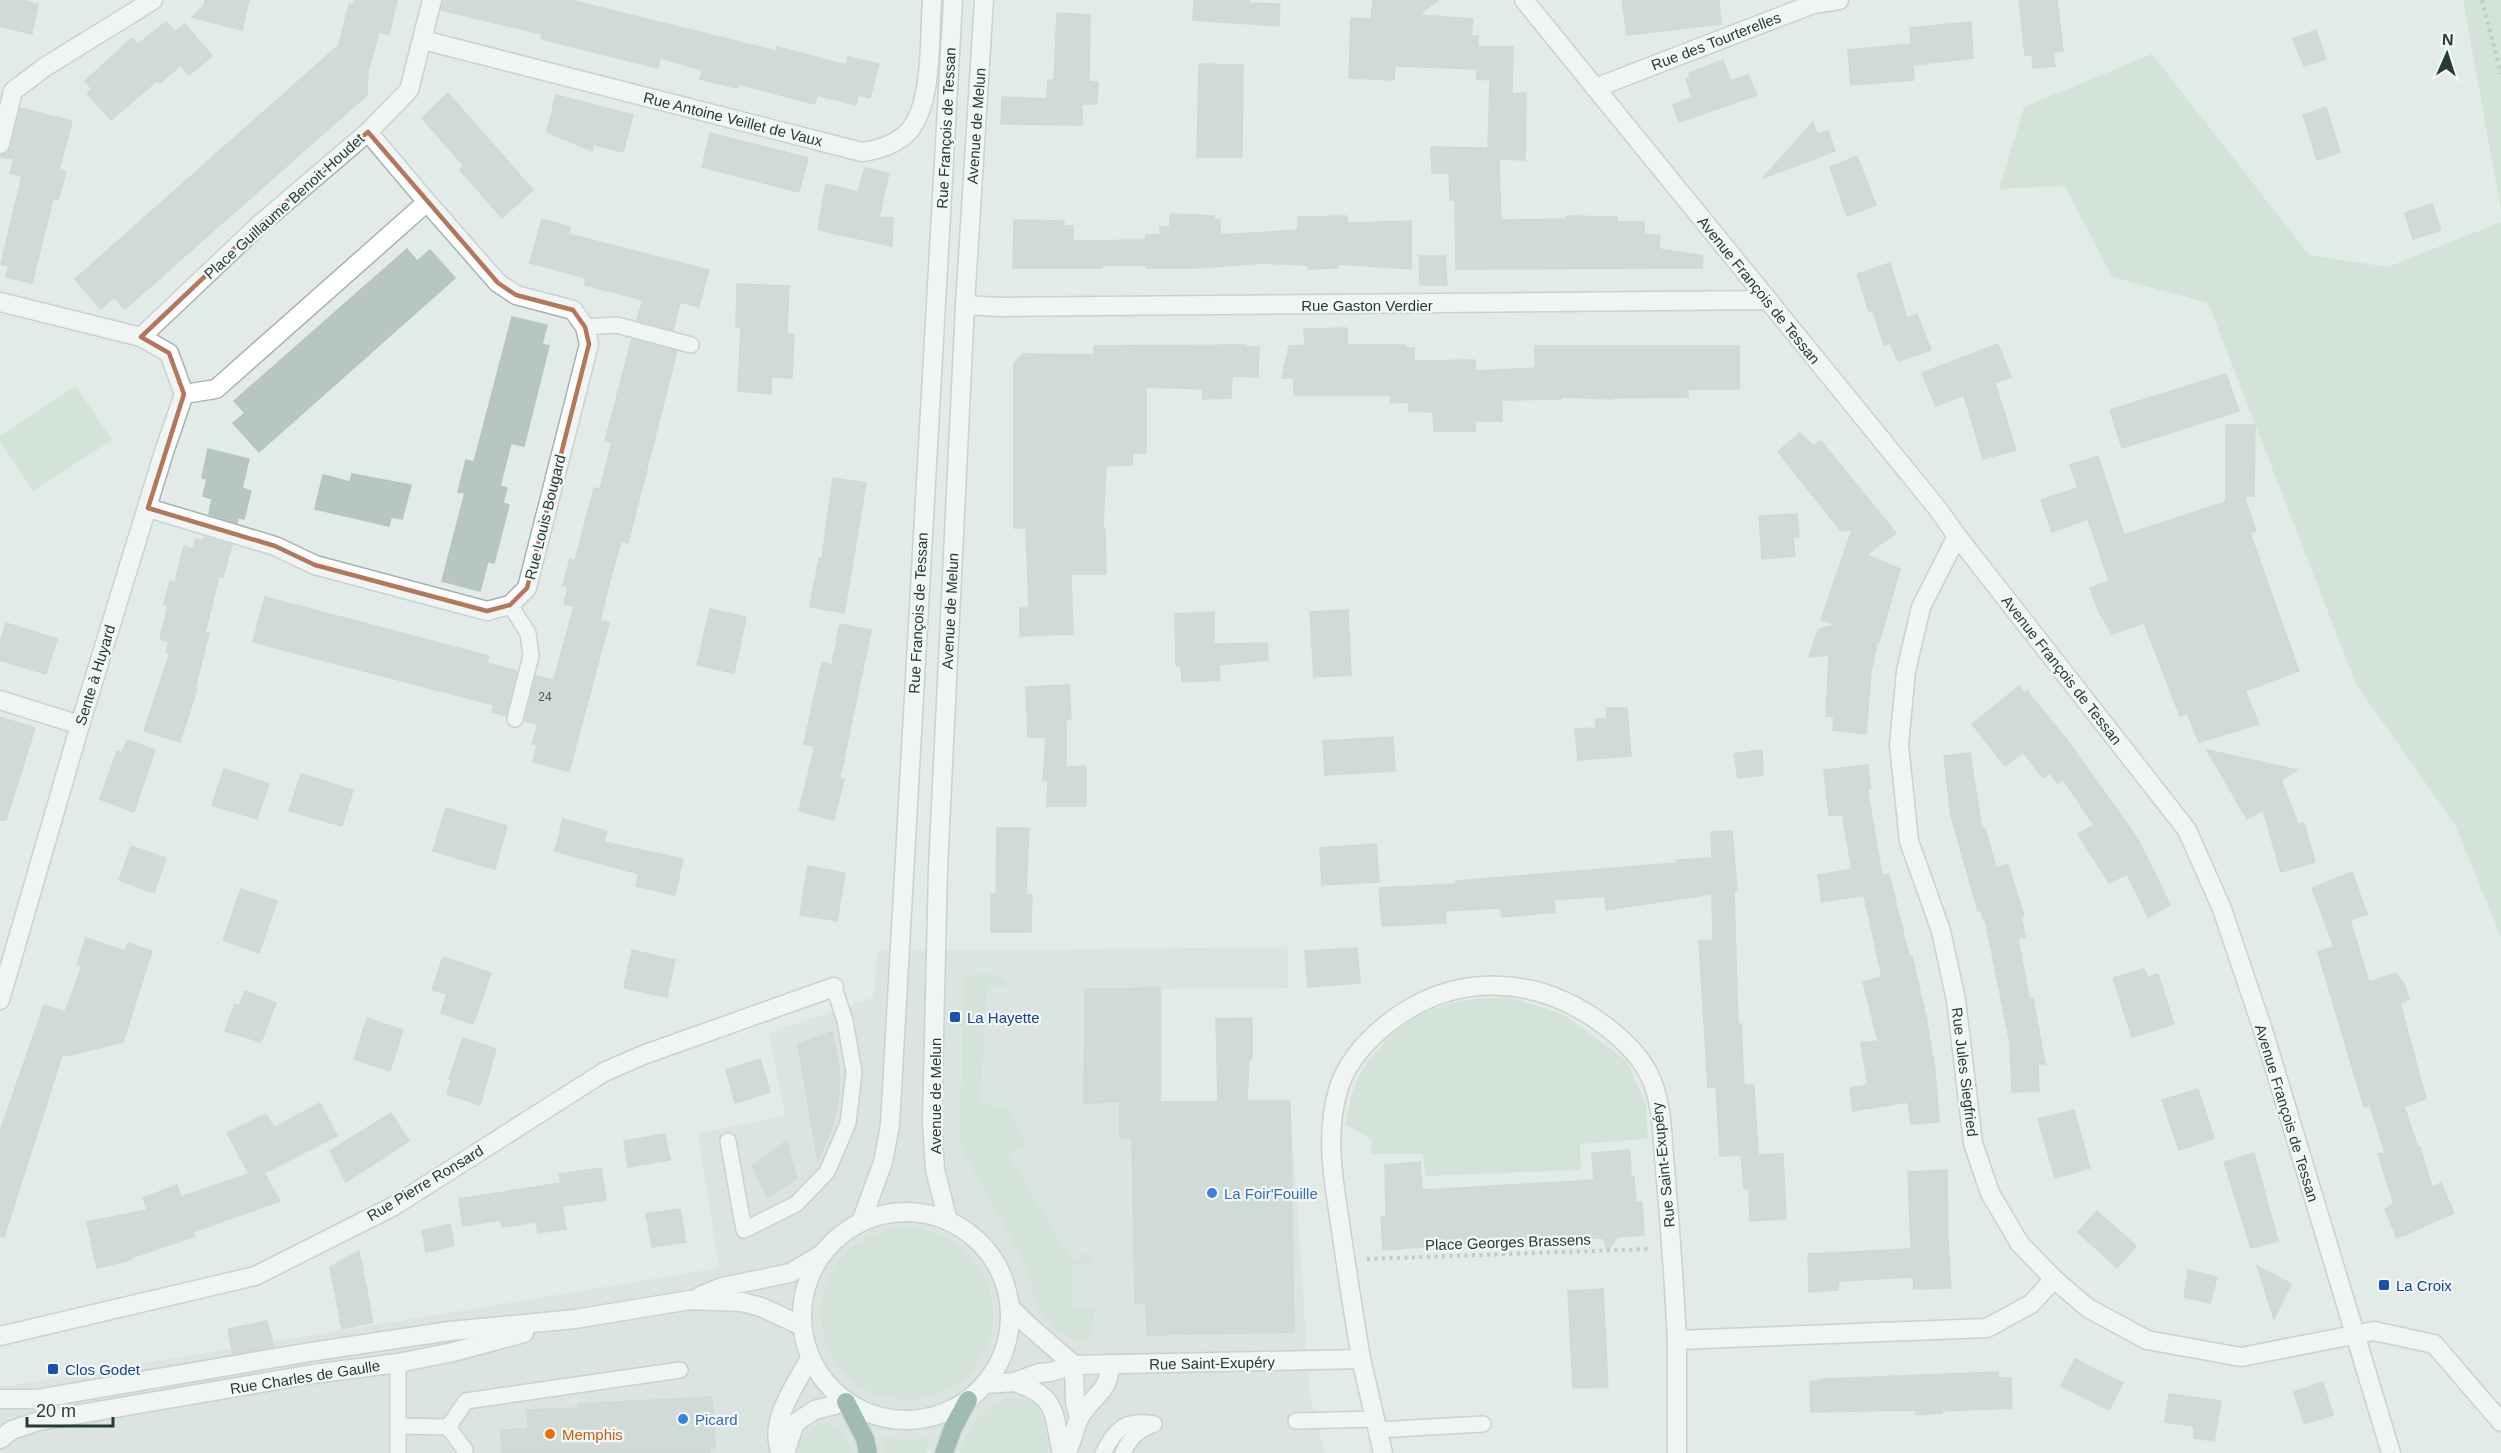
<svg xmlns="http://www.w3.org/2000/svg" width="2501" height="1453" font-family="Helvetica,sans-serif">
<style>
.built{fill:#d1dbd7}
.green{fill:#bedac7}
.building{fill:#b8c6c1;stroke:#b6c4bf;stroke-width:1.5}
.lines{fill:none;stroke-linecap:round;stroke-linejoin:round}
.service-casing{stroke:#a6b3af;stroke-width:18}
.minor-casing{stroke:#a6b3af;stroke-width:21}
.tertiary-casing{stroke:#a6b3af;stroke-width:21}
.secondary-casing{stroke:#a2b6b0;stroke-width:21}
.trunk-casing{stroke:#c2c8c7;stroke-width:21}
.path{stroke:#86aca1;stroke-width:4;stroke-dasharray:3 4.5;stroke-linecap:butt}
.service{stroke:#fff;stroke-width:15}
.minor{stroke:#fff;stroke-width:18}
.tertiary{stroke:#fff;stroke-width:18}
.secondary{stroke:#fff;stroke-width:18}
.trunk{stroke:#4f8077;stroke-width:18}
.marked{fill:none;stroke:#b5775b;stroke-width:4.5;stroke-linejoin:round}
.transit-dot{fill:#1a4fb4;stroke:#f3f8f6;stroke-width:2}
.shop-dot{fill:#3f7fe0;stroke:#f3f8f6;stroke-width:2}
.food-dot{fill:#e8710a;stroke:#f3f8f6;stroke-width:2}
.labels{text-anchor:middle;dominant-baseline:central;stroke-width:4.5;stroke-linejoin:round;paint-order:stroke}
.number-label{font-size:12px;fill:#495e59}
.street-label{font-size:15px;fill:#243b36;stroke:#f3f8f6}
.transit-label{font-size:15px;fill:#164399;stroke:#f3f8f6;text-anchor:start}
.shop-label{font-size:15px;fill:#366cbe;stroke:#f3f8f6;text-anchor:start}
.food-label{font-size:15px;fill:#c56008;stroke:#f3f8f6;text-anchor:start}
</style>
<rect width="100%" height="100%" fill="#e3ebe8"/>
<path class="built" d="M1287 947 1289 988 1160 989V1102L1290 1101 1310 1396 1325 1453H0V1384L7 1386 719 1268 698 1133 785 1116 769 1033 874 997 877 951Z"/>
<g class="green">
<path d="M2463 0H2501V210Z"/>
<path d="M2152 54 2309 255 2388 267 2501 222V937L2455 825 2356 684 2208 303 2112 277 2065 186 1999 189 2024 107Z"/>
<path d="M76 386 112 440 33 491 0 441V436Z"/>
<path d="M975 974 999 975 1013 986H987L980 1105 1006 1106 1026 1142 1008 1154 1071 1260 1090 1252 1093 1263 1072 1264V1308L1094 1309 1092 1335C1075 1346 1053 1332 1043 1316 1033 1302 1033 1283 1026 1268 1007 1229 987 1192 965 1155L960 1139 964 979Z"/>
<path d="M1509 997 1565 1015 1627 1061 1646 1105 1648 1139 1580 1144 1581 1170 1425 1176 1423 1154H1370L1372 1140 1345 1124C1348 1112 1350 1099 1354 1088 1368 1052 1400 1022 1436 1008 1458 999 1485 998 1509 997Z"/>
<circle cx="907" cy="1314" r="86"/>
<path d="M1007 1397 1031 1400C1045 1417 1047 1432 1047 1453H959C967 1427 983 1409 1007 1397Z"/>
<path d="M826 1423 837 1426 845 1437 851 1453H797C798 1435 810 1427 826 1423Z"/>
<path d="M883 1437 906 1440 930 1438 925 1453H885Z"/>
</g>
<g class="building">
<path d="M0 0H21L38 4 32 34 0 26Z"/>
<path d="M205 0H249L242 30 192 17 204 6Z"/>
<path d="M355 0H397L389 34 379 32 368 72 367 95 125 309 114 297 101 309 75 279 339 45 349 4 353 5Z"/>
<path d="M443 0H570L776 51 777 47 846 65 848 57 879 64 870 98 858 95 856 105 817 95 815 104 738 84 737 88 700 79 703 70 660 58 658 68 541 39 542 34 441 10Z"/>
<path d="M1194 0H1249V3L1280 4 1279 26 1193 20Z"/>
<path d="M1373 0H1438L1419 15 1473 19 1471 36H1478V47H1513L1512 94 1526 93 1525 160 1499 159 1501 220 1566 219V216L1617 217V222H1644V235H1660L1659 249 1703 256 1702 268 1456 269 1455 200H1450L1449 173H1432L1431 147 1488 148 1490 80 1477 79V69L1395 66 1394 80 1349 78 1351 18 1371 19Z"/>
<path d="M1622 0H1719L1721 24 1627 35Z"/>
<path d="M2019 0H2057L2063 51 2053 52 2055 66 2033 68 2032 55H2025Z"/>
<path d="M1057 13 1090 15 1089 82H1098L1097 104H1082V125L1001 124 1002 97 1047 99 1048 80H1054Z"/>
<path d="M166 22 175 32 185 24 212 56 189 75 181 65 160 83 158 80 111 120 87 93 92 89 85 81 132 38 138 44Z"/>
<path d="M1971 22 1973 58 1913 65 1910 28Z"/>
<path d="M2316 30 2326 59 2304 66 2293 39Z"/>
<path d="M1911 44 1914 80 1851 85 1848 50Z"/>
<path d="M1723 60 1731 81 1748 75 1757 95 1679 122 1673 105 1692 97 1686 79 1691 76 1689 73Z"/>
<path d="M1199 64 1243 65 1242 157H1197Z"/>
<path d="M448 93 533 190 502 218 460 170 464 166 422 118Z"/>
<path d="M556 95 633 115 623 152 593 144 592 151 547 132Z"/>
<path d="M2326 107 2340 152 2317 160 2303 115Z"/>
<path d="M20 108 72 121 59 170 66 172 58 200 53 199 32 283 6 277 9 266 1 264 22 176 10 173 14 159 0 157V155L8 152 11 147Z"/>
<path d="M1813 122 1817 134 1828 131 1835 151 1763 178Z"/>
<path d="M710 133 808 158 799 192 702 167Z"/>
<path d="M1857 156 1876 205 1847 216 1830 167Z"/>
<path d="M865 168 889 173 879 217 893 218 892 246 818 230 826 184 858 192Z"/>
<path d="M2432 204 2441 230 2413 239 2405 213Z"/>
<path d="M1170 214 1214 216V220H1220V235L1298 230V217L1347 216V223L1411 221V269L1338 264V268L1308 269 1309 265 1261 263 1198 268H1147V265H1103L1102 268H1013L1014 220 1064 221V226H1073V241L1146 240V235H1160V227H1170Z"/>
<path d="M542 219 570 227 568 234 709 270 699 307 680 302 673 330 637 320 643 300 585 285 586 278 530 263Z"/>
<path d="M407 249 417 261 430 250 455 278 259 452 233 423 245 413 234 401Z"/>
<path d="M1419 256H1445L1447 285H1420Z"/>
<path d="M1890 263 1907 318 1917 314 1931 350 1898 361 1890 343 1884 345 1873 310 1869 312 1857 274Z"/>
<path d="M737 284 789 286 787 334 794 335 792 378 771 377V394L738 391 741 327H736Z"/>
<path d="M512 317 547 325 542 344 549 346 524 446 511 443 500 486 507 488 503 503 509 505 494 563 488 561 480 591 442 581 465 493 458 492 466 460 474 462Z"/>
<path d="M1347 328V345H1405L1406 348H1414V361L1475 360V371L1535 368V346H1739V389H1688V397L1612 398V399L1561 397V399L1502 400V421H1475V431H1434L1433 412 1409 411V402L1390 403 1391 395H1294V378H1282L1289 346 1305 345 1304 329Z"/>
<path d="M632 339 677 351 628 543 621 541 610 580 600 621 609 623 569 771 533 762 537 745 532 744 538 724 525 721 536 676 554 680 574 606 564 604 568 587 563 585 570 559 575 561 594 488 600 489 612 443 605 441Z"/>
<path d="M1998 344 2011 377 1995 383 2016 450 1983 459 1964 395 1936 406 1922 373Z"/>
<path d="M1246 345V347H1259L1258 377 1232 376 1231 398 1203 399V389L1146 387V453H1133L1132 465 1106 466 1103 529 1105 528 1106 574H1071L1073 634 1020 636V608H1029L1026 528H1014V363L1023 354 1094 355V346Z"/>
<path d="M2226 374 2239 411 2122 448 2110 410Z"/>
<path d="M2226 425H2255L2254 496H2244L2256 531 2250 533 2299 671 2245 691 2259 724 2199 742 2187 713 2180 716 2144 623 2112 634 2099 612 2090 588 2109 581 2088 519 2052 532 2041 500 2078 488 2070 465 2098 456 2124 535 2226 502Z"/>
<path d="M1800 433 1813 446 1821 441 1896 533 1866 555 1900 569 1879 642H1877L1871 672 1866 734 1833 730 1834 717 1826 716 1829 655 1809 657 1818 630 1836 624 1821 620 1852 530 1841 531 1778 452Z"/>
<path d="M208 449 249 459 242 488 251 491 244 519 238 518 237 523 209 514 212 499 203 496 207 479 202 478Z"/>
<path d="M352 474 411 485 402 519 391 517 389 526 315 509 323 475 350 482Z"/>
<path d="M833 478 866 483 844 613 810 607 819 558H822Z"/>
<path d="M1797 514 1799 537H1793L1795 556 1762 559 1759 516Z"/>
<path d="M204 537 232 545 223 577 219 576 205 633H209L195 688 197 689 180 742 144 731 170 653 166 652 169 642 160 639 168 606 164 604 170 581 175 582 184 546 193 549 196 539 204 541Z"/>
<path d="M265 597 489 656 487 663 517 671 506 716 492 712 494 705 253 642Z"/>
<path d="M710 609 746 617 734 673 697 665Z"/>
<path d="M1348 610 1351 675 1314 677 1310 612Z"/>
<path d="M1214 612V644L1267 643 1268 660 1219 665 1220 680 1182 682 1181 667 1176 666 1175 614Z"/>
<path d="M6 623 57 639 46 674 0 660V643Z"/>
<path d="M840 624 871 630 840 778 844 779 834 820 799 811 815 746 804 744 822 662 832 665Z"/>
<path d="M1069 685 1071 719 1066 720V767L1086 766V806H1047L1048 781 1043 780 1046 737H1028L1026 687Z"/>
<path d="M2019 686 2025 694 2027 691 2067 740 2130 828 2140 843 2170 905 2148 917 2127 874 2109 883 2078 834 2094 825 2063 779 2058 784 2050 773 2043 778 2023 752 2005 766 1972 724Z"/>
<path d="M1606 708H1627L1631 756 1578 760 1575 729 1596 728V719H1607Z"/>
<path d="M0 717 35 728 6 820H0Z"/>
<path d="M1393 737 1395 771 1325 775 1323 741Z"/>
<path d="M127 740 155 750 134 812 100 799 117 751 122 753Z"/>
<path d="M1762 750 1763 775 1738 778 1734 754Z"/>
<path d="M2207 750 2297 770 2281 780 2298 824 2304 823 2315 862 2281 872 2263 810 2247 819Z"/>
<path d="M1970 753 1982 829 1985 828 1996 868 2008 864 2024 916H2021L2025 937 2018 938 2029 999 2033 998 2045 1064H2038L2039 1091 2012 1092 2010 1044 1985 918 1983 919 1981 910 1978 911 1951 816 1944 756Z"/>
<path d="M1868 765 1870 789H1867L1882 875 1889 874 1909 956H1912L1926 1017 1935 1071 1939 1122 1911 1124 1908 1102 1853 1111 1850 1088 1868 1085 1861 1043 1878 1041 1863 982 1882 977 1864 895 1822 902 1818 875 1852 869 1842 814 1829 816 1824 770Z"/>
<path d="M224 769 269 784 257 819 212 805Z"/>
<path d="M301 774 353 790 342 826 289 811Z"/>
<path d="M446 808 507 826 495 869 433 851Z"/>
<path d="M563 819 607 831 604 842 683 859 675 895 636 886 639 874 555 851Z"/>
<path d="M997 828H1029L1026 895H1032L1031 932H991V894H996Z"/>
<path d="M1732 831 1737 891H1734L1738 1024H1741L1744 1085H1754L1758 1155 1783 1154 1786 1219 1750 1221 1749 1189H1744L1741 1155H1746L1720 1156 1716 1087H1708L1699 941H1713L1712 894 1606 910 1605 896 1554 900 1555 912 1502 917 1500 908 1445 911 1446 923 1382 926 1379 888 1456 884V881L1677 863V860L1712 858 1711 832Z"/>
<path d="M1376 844 1379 882 1322 885 1320 848Z"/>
<path d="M131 846 166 858 154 893 119 880Z"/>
<path d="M808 866 845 873 837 921 800 915Z"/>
<path d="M2352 872 2367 914 2350 920 2369 982 2396 973 2405 986 2409 999 2400 1003 2426 1099 2404 1106 2418 1148 2420 1147 2432 1187 2441 1183 2454 1213 2397 1238 2385 1209 2394 1204 2378 1154 2385 1153 2370 1105 2364 1107 2318 952 2334 947 2312 888Z"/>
<path d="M241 889 277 901 259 953 223 940Z"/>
<path d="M86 938 125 951 128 943 152 951 123 1042 66 1056 62 1055 4 1237 0 1236V1132L44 1005 65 1012 82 966 77 965Z"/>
<path d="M1357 948 1360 983 1308 987 1305 951Z"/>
<path d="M632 950 675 960 667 997 624 988Z"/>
<path d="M443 957 491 973 473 1024 441 1013 447 994 432 990Z"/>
<path d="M2144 969 2148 977 2158 974 2174 1024 2132 1037 2113 978Z"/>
<path d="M1160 988V1102H1218L1216 1019 1252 1018V1059H1249L1247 1101H1290L1294 1332 1147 1335 1146 1303H1135L1132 1138H1120V1102L1084 1103 1085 989Z"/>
<path d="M245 991 276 1003 261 1042 225 1031 235 1004 239 1006Z"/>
<path d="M367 1018 403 1030 390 1071 354 1059Z"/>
<path d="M832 1032 839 1067V1096L833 1124 818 1161 798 1044Z"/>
<path d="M463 1038 496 1049 480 1105 447 1094 451 1080 449 1079Z"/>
<path d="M760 1059 770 1092 735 1103 726 1070Z"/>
<path d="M2198 1089 2214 1138 2179 1150 2162 1100Z"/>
<path d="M320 1103 337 1136 264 1173 280 1201 193 1232 195 1236 131 1258V1260L97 1268 87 1222 147 1210 143 1198 177 1185 181 1197 249 1174 227 1133 266 1114 274 1128Z"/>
<path d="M2074 1110 2090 1168 2055 1178 2038 1119Z"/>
<path d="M391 1113 409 1141 346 1182 330 1151Z"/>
<path d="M665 1134 670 1160 628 1167 624 1141Z"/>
<path d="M786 1141 797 1178 767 1198 753 1166Z"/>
<path d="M1630 1150 1631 1177H1634L1636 1202H1642L1644 1235 1617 1237 1608 1251 1603 1238 1574 1239 1573 1236 1383 1250 1381 1217 1386 1216 1385 1165 1420 1162 1422 1190 1476 1187 1594 1180 1592 1153Z"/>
<path d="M2254 1153 2278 1241 2251 1248 2224 1162Z"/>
<path d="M601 1168 606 1200 562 1206 566 1229 538 1233 536 1222 502 1227 501 1220 463 1226 459 1199 561 1183 559 1174Z"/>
<path d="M1947 1170 1948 1241 1951 1288 1914 1289 1913 1277 1839 1281 1838 1290 1809 1292 1808 1254 1911 1249 1908 1172Z"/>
<path d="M680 1209 686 1242 652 1247 646 1214Z"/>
<path d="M2097 1211 2136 1246 2117 1268 2078 1232Z"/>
<path d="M450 1224 454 1246 426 1252 422 1231Z"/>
<path d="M359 1251 373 1322 342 1329 330 1267Z"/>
<path d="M2257 1266 2291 1284 2274 1319Z"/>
<path d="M2188 1270 2217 1277 2210 1303 2184 1297Z"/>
<path d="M1603 1289 1608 1387 1573 1388 1568 1291Z"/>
<path d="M267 1321 274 1347 233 1354 228 1329Z"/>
<path d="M2075 1359 2123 1383 2109 1410 2061 1386Z"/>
<path d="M1998 1372V1378H2011L2012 1408 1942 1411V1413L1916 1415V1410L1811 1412 1810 1382 1824 1379Z"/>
<path d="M2323 1382 2333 1415 2304 1424 2294 1392Z"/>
<path d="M2169 1394 2221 1401 2214 1441 2194 1438V1426L2165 1422Z"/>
<path d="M712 1397 715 1448 709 1449 710 1453H502L501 1430 528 1429 527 1410 578 1408V1404Z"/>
</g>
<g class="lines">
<defs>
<g id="service">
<path d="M585 327 617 325 691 345"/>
<path d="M510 605 528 633 531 656 515 719"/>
<path d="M728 1141 744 1230 796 1204 827 1172 848 1123 854 1072 845 1021 834 987"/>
<path d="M398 1363V1453"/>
<path d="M1296 1421 1375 1419"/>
<path d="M398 1426 448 1427 466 1401 680 1370"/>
<path d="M448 1427 465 1450V1453"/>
<path d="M1377 1430 1483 1424"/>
<path d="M1103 1453C1116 1428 1125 1419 1154 1424"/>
<path d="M1123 1453C1130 1437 1139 1430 1154 1424"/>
</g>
<g id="minor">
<path d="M423 40 862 152C878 150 892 146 905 135 934 110 929 36 932 0"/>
<path d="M1595 88 1813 4 1839 0"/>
<path d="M368 132 409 90 432 0"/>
<path d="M0 144 13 91 45 67 153 0"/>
<path d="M0 302 141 337 169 353 184 394 164 452 80 725 0 1000"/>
<path d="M965 305 1000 307 1768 300"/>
<path d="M141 337 259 225 368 132 427 202 216 389 184 394"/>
<path d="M148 508 275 546 315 565 487 611 510 605 527 588 589 344 585 327 573 310 516 295 498 283 427 202"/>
<path d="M1957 536 1921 607 1906 671 1899 745 1909 841 1941 931 1956 1000 1973 1143 1990 1193 2020 1244 2054 1279 2088 1308 2147 1340 2241 1357 2374 1331 2434 1344 2501 1422"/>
<path d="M0 700 80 725"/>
<path d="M1010 1307 1028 1325 1074 1365"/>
<path d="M0 1336 255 1276 394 1206 604 1072 643 1055 834 987"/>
<path d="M1361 1359 1383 1453"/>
<path d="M1074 1365 1075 1402 1079 1418"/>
<path d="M1015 1382C1060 1398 1052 1413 1062 1453"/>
<path d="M986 1384 1015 1382 1039 1373 1051 1372 1074 1365 1361 1359C1354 1316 1347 1273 1341 1230 1334 1182 1324 1135 1339 1087 1347 1063 1366 1041 1386 1025 1453 971 1536 974 1604 1025 1624 1040 1643 1058 1652 1081 1663 1108 1662 1139 1665 1168 1670 1225 1674 1283 1677 1340L1987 1328 2031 1304 2054 1279"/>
<path d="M1066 1453C1073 1442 1074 1428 1080 1417 1093 1394 1109 1394 1110 1364"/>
<path d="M1677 1453V1340"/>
</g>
<g id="tertiary">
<path d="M1524 0 1937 508 1957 536 2187 830 2222 909 2263 1030 2391 1453"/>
<path d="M700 1296 722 1287 790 1273 822 1254"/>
<path d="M0 1399H36L310 1352 450 1331 575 1319 690 1300 742 1302 761 1307 802 1326"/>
<path d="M0 1439 12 1430 39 1421 313 1374 398 1363 453 1352 524 1333"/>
<path d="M781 1453C767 1422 796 1385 810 1358"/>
<path d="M785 1453 795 1423 815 1410 846 1402"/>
</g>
<g id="secondary">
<circle cx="906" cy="1316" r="104"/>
<path d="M948 1221 935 1170 932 1122 938 868 965 305 984 0"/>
<path d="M861 1222 883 1162 890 1125 953 0"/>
</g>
<g id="trunk">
<path d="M846 1402 865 1439 868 1453"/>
<path d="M944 1453 953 1428 968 1400"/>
</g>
</defs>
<use href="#service" class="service-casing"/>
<use href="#minor" class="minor-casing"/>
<use href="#tertiary" class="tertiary-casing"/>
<use href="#secondary" class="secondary-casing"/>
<use href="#trunk" class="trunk-casing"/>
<g class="path">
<path d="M2482 0 2501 74"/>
<path d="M1367 1259 1648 1249"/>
</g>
<use href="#service" class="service"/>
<use href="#minor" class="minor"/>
<use href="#tertiary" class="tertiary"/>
<use href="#secondary" class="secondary"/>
<use href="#trunk" class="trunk"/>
</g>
<path d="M0 0H2501V1453H0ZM368 132 498 283 516 295 573 310 585 327 589 344 527 588 510 605 487 611 315 565 275 546 148 508 184 394 169 353 141 337 259 225Z" fill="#e3ebe8" fill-opacity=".55" fill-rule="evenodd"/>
<path class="marked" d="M368 132 498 283 516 295 573 310 585 327 589 344 527 588 510 605 487 611 315 565 275 546 148 508 184 394 169 353 141 337 259 225Z"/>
<g class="transit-dot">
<rect x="949" y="1011" width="12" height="12" rx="3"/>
<rect x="2378" y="1279" width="12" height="12" rx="3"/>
<rect x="47" y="1363" width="12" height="12" rx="3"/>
</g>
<g class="shop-dot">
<circle cx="1212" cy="1193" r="6"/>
<circle cx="683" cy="1419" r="6"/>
</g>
<circle class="food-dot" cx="550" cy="1434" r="6"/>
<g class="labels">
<g class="number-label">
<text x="545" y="697">24</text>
</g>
<g class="street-label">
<text transform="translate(1716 41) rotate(-21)">Rue des Tourterelles</text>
<text transform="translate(733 119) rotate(14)">Rue Antoine Veillet de Vaux</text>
<text transform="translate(976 126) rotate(-86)">Avenue de Melun</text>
<text transform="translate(946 128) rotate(-87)">Rue François de Tessan</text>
<text transform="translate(284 206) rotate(-42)">Place Guillaume Benoit-Houdet</text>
<text transform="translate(1759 290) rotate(51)">Avenue François de Tessan</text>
<text x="1367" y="305">Rue Gaston Verdier</text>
<text transform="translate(545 517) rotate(-76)">Rue Louis Bougard</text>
<text transform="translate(950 611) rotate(-87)">Avenue de Melun</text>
<text transform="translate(918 613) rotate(-87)">Rue François de Tessan</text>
<text transform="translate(2062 670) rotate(52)">Avenue François de Tessan</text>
<text transform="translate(95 675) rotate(-73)">Sente à Huyard</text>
<text transform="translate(1965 1072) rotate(83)">Rue Jules Siegfried</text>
<text transform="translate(935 1096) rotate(-90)">Avenue de Melun</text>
<text transform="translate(2287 1113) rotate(73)">Avenue François de Tessan</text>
<text transform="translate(1663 1165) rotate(-96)">Rue Saint-Exupéry</text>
<text transform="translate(425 1183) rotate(-31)">Rue Pierre Ronsard</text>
<text transform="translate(1508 1242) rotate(-2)">Place Georges Brassens</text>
<text transform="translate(1212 1363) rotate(-1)">Rue Saint-Exupéry</text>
<text transform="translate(305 1377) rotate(-9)">Rue Charles de Gaulle</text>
</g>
<g class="transit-label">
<text x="967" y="1017">La Hayette</text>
<text x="2396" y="1285">La Croix</text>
<text x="65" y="1369">Clos Godet</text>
</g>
<g class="shop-label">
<text x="1224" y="1193">La Foir'Fouille</text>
<text x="695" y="1419">Picard</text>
</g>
<g class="food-label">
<text x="562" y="1434">Memphis</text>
</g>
</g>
<g transform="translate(2447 54) rotate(3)" stroke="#f3f8f6" stroke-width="4.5" paint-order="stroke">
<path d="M0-4.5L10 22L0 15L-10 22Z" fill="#243b36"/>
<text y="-9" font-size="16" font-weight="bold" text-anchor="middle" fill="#243b36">N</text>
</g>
<path d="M27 1417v9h86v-9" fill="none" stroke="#243b36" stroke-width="3"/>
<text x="36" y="1417" font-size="18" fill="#243b36" stroke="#f3f8f6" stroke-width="4.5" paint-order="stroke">20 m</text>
</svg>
